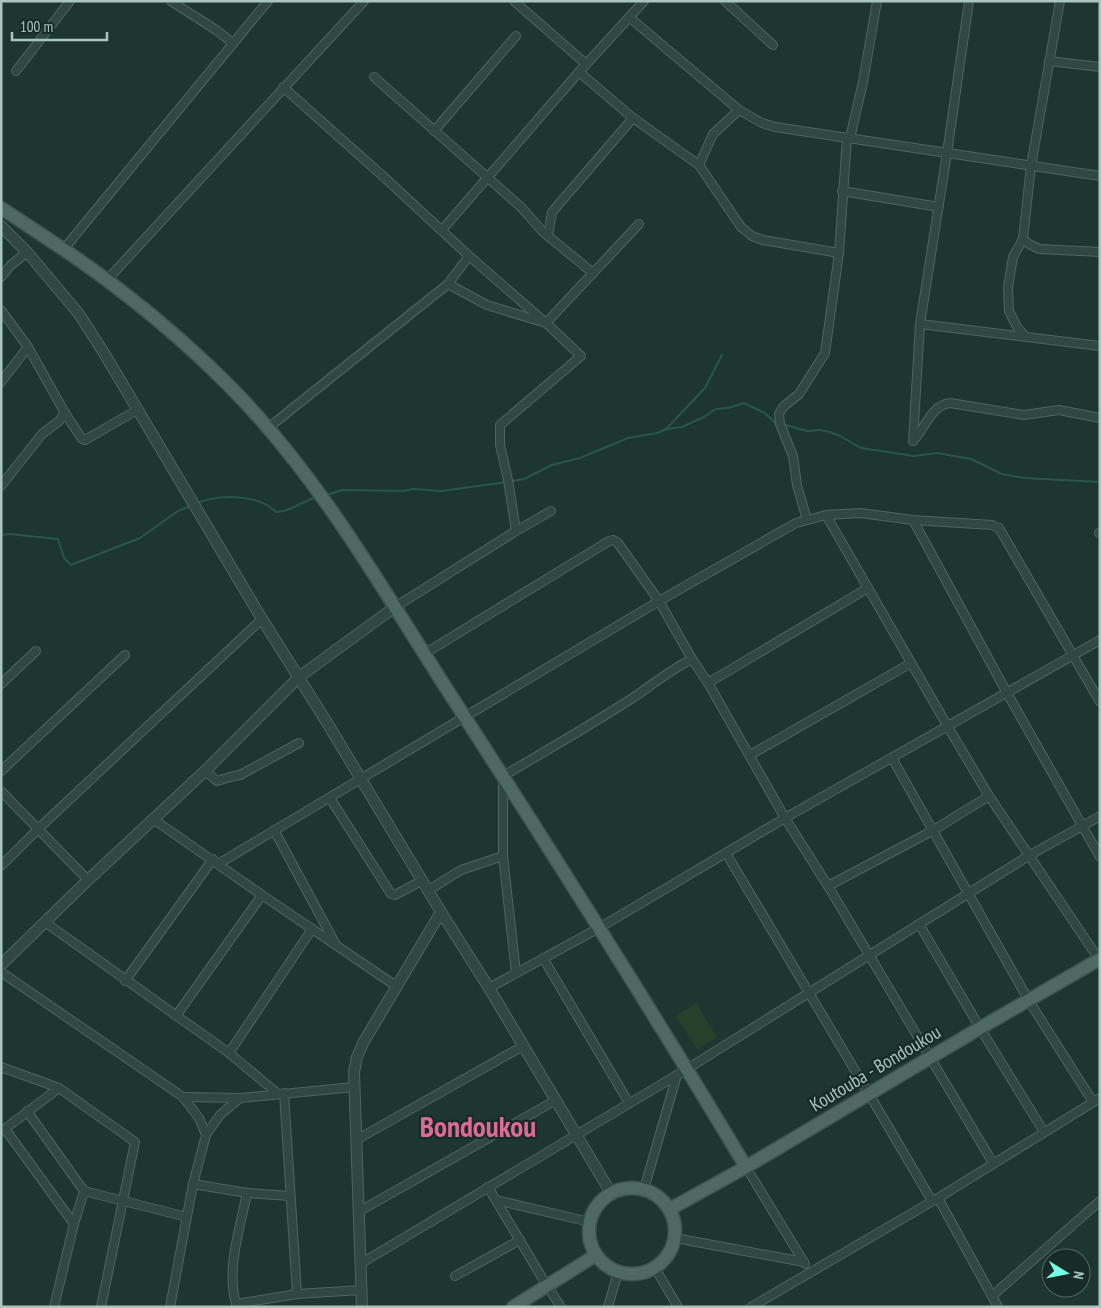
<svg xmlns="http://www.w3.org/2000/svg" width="1101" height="1308" font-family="'PT Sans Narrow',sans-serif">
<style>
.green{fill:#27402c}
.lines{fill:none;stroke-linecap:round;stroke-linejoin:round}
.stream{stroke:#29564c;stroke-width:2}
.minor-casing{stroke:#4e6560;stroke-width:10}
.tertiary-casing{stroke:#4e6560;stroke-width:12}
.primary-casing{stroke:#3d534f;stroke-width:15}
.minor{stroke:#314742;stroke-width:8}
.tertiary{stroke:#314742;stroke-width:10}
.primary{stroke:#4e6862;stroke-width:12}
.labels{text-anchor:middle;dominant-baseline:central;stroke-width:4.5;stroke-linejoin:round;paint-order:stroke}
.street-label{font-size:19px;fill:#aac5bf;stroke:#172b27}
.town-label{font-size:29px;font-weight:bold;fill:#e06a96;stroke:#172b27}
</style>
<rect width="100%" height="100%" fill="#1d3630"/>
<path class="green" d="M696 1003 717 1037 697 1049 676 1016Z"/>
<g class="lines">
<g class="stream">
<path d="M782 424 807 431 819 430 830 432 840 436 861 448 914 456 937 453 971 459 1002 474 1024 478 1100 482"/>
<path d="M667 428 705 388 722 355"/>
<path d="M512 481 524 479 552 465 580 458 628 438 657 433 666 429 682 427 704 417 716 409 728 408 744 403 765 413 774 422 778 423"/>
<path d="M326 495 343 490 403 491 413 489 442 491 507 482"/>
<path d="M197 503C220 494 258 494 276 512 291 512 302 501 317 497"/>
<path d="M1 535 9 534 58 539 64 558 71 565 140 538 178 511 191 506"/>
</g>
<defs>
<g id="minor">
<path d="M171 1 216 30 233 43"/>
<path d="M514 1 586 64"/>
<path d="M725 1 773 45"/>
<path d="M969 1 947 153 920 324 1100 346"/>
<path d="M629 17 739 110 762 123 775 127 1100 176"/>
<path d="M1049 61 1100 67"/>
<path d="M16 71 70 1"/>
<path d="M579 72 633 118 699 165 741 227 752 236 763 240 839 253"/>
<path d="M374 77 522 208 543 232 593 273"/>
<path d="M283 87 385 178 469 256 546 323 581 356 500 425V445L508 480 516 531"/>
<path d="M434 131 516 36"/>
<path d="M850 138 863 82 877 1"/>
<path d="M699 165 713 134 739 110"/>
<path d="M842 191 939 207"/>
<path d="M442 230 579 72 644 1"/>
<path d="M548 236 552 212 633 118"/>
<path d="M1023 239 1029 244 1039 249 1100 252"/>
<path d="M63 250 268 1"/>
<path d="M1 277 11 265 27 252"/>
<path d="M107 280 364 1"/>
<path d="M448 284 487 305 546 323 639 224"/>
<path d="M1 310 28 347 65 413"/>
<path d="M1025 336 1017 327 1009 311 1008 287 1013 257 1023 239 1031 166 1060 1"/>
<path d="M1 382 28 347"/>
<path d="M268 428 448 284 469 256"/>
<path d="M913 441C925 429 931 405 950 403L1024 415 1059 410 1100 418"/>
<path d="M913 441 920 324"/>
<path d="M1 486 42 434 59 421 65 413 82 439 85 440 137 410"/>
<path d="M826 515 948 727 989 796 1100 961"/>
<path d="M807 520 797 485 793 456 780 424 779 414 783 407 799 394 825 353 839 253 847 138"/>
<path d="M913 520 992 525 999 528 1100 702"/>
<path d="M1099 533H1100"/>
<path d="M395 607 516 531 551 511"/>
<path d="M424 654 609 541 613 540 618 543 659 601 692 659 708 683 785 818 828 886 993 1163"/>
<path d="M708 683 868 588"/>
<path d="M1 684 36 651"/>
<path d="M750 755 911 663"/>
<path d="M892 758 1029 1001 1093 1102"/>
<path d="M1 771 125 655"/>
<path d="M205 771 217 781 230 777 240 775 299 743"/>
<path d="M1 791 88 880"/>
<path d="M330 798 391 894 395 895 423 880"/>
<path d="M153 819 262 895 396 986"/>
<path d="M274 830 335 943"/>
<path d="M726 853 869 1094"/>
<path d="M218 864 659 601 796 523 826 515 860 513 913 520 1007 693 1100 857"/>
<path d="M1 866 38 829 262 619"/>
<path d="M828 886 932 831 989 796"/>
<path d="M429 890 461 870 503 856"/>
<path d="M46 923 229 1053 277 1093"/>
<path d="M919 924 980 1028 1044 1132"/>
<path d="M543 958 629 1103"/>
<path d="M1 972 183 1097 199 1118 206 1135 193 1184 170 1307"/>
<path d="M516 973 503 856V776C546 751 589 726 631 699 652 685 670 670 692 659"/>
<path d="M125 981 213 859"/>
<path d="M489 988 599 928 785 818 1100 640"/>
<path d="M176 1016 262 895"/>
<path d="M229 1053 312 929"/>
<path d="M1 1067 59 1088 135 1142 101 1307"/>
<path d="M284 1093 297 1294"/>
<path d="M869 1094 932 1201"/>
<path d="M183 1097 240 1098 354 1087"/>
<path d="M27 1111 84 1191 187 1217"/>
<path d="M5 1129 74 1224"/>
<path d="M2 1131 59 1088"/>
<path d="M206 1135 220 1115 240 1098"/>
<path d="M356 1140 523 1046"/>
<path d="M746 1167 805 1264"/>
<path d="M193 1184 247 1193 290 1196"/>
<path d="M488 1187 547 1286 561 1307"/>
<path d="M644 1189 677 1075"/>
<path d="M247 1193C240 1229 226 1268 236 1304L297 1294 361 1290"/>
<path d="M938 1198 998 1307"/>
<path d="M496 1200 590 1222"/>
<path d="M358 1212 556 1100"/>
<path d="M675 1238 804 1262"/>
<path d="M360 1264 687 1069 1030 855 1100 816"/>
<path d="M655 1268 678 1307"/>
<path d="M455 1276 520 1240"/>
<path d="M992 1296 1100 1201"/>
<path d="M54 1307 74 1224 84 1191"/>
<path d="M608 1307 618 1272"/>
<path d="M751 1307 938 1198 1100 1098"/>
</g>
<g id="tertiary">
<path d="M1 226 27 252 79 314 104 353 262 619 326 721 441 912 489 988 611 1193"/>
<path d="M1 965 88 880 205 771 299 677 395 607"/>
<path d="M362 1307 354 1072 357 1057 363 1043 441 912"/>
</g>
<g id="primary">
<path d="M1 208C37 232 74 255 108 281 156 317 201 356 242 399 325 487 383 590 448 691 550 849 650 1007 746 1167"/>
<circle cx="632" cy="1231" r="43"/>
<path d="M670 1209 746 1167 980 1028 1100 959"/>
<path d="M513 1307 596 1255"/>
</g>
</defs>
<use href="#minor" class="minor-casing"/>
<use href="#tertiary" class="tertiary-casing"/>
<use href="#primary" class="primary-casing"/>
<use href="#minor" class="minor"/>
<use href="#tertiary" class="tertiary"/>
<use href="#primary" class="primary"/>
</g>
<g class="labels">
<g class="street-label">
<text transform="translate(875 1068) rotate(-31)">Koutouba - Bondoukou</text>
</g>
<g class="town-label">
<text x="478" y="1126">Bondoukou</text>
</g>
</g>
<rect width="1101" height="1308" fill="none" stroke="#aac5bf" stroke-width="5"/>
<g transform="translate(1066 1273) rotate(100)"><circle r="24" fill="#172b27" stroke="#526964"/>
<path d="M0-4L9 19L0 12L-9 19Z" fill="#75ffe4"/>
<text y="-8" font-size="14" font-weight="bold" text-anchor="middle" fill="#aac5bf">N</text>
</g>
<path d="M12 32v8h95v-8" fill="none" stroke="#aac5bf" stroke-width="2.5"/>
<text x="20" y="32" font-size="15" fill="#aac5bf" stroke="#172b27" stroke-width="4" paint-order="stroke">100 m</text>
</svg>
